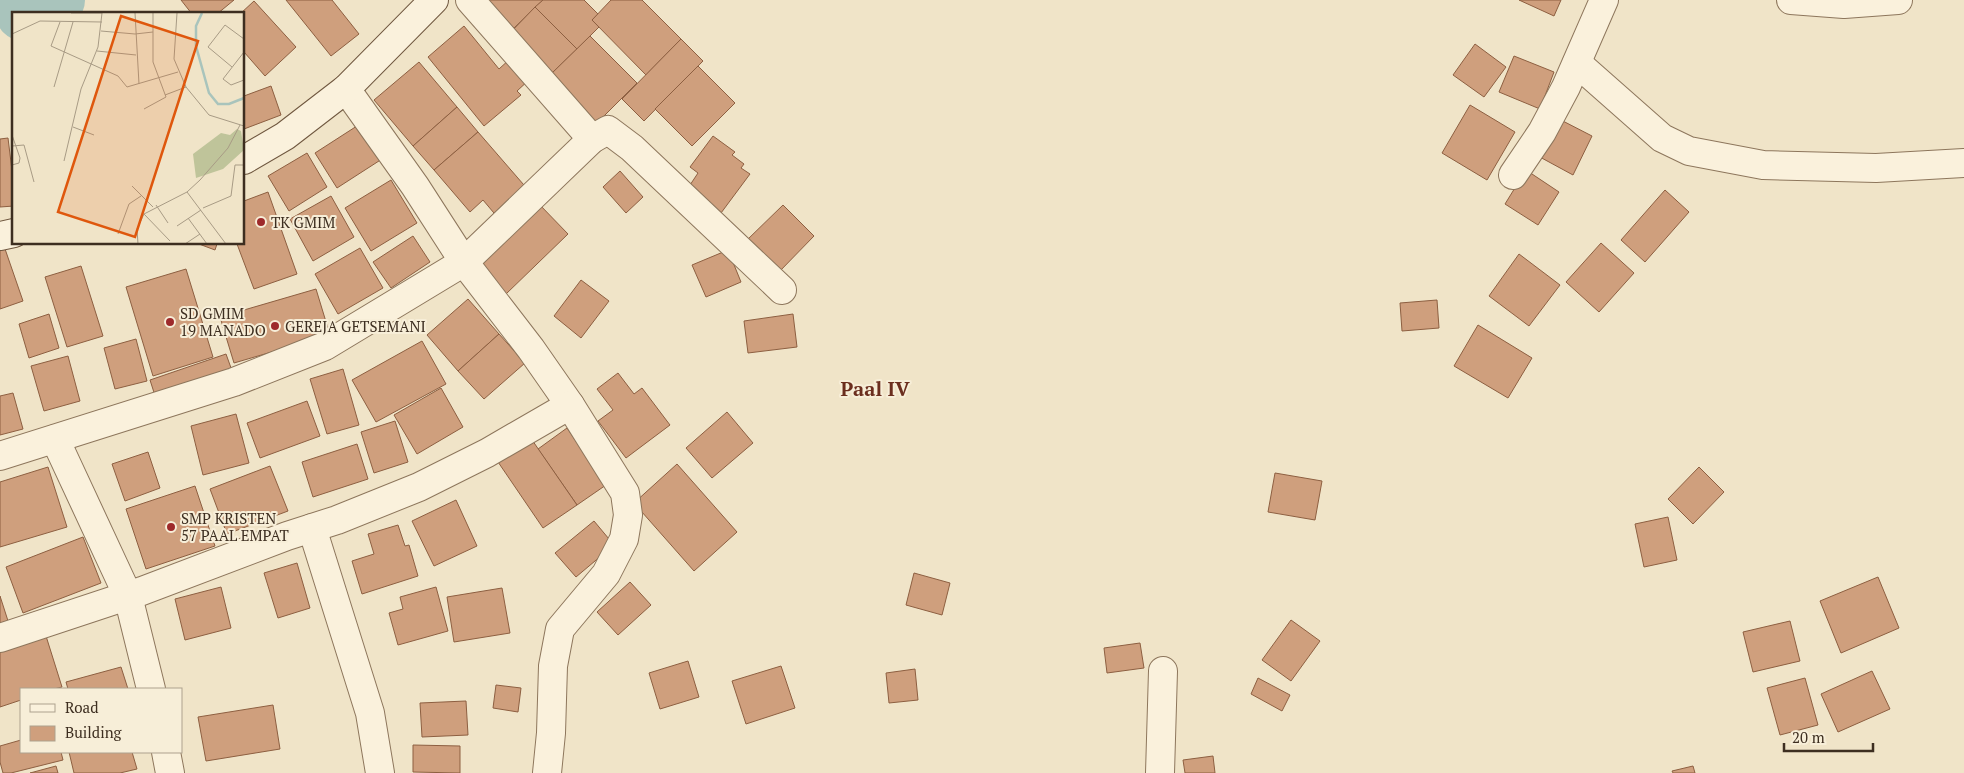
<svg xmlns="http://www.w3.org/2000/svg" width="1964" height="773" font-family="'PT Serif',serif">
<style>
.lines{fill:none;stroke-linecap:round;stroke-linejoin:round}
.river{stroke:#a9c4bc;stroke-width:54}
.building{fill:#cf9f7d;stroke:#8d5f41}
.minor-casing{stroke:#8d765c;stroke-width:30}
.secondary-casing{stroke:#6f573f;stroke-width:30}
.minor{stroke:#faf1dc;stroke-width:28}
.secondary{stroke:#faf1dc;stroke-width:28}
.poi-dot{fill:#9e2a2b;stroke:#f7eed8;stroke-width:2}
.labels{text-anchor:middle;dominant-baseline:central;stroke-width:4;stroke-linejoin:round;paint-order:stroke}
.poi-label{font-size:15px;fill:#3d2e20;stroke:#f7eed8;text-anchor:start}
.district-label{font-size:20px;font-weight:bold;fill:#6b2e1e;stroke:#f7eed8}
.inset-river{fill:none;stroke:#a9c4bc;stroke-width:2.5}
.inset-road{fill:none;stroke:#a89b85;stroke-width:1}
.view{fill:#df570d;fill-opacity:0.15;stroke:#df570d;stroke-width:2.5}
.inset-edge{fill:none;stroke:#3d2e20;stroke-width:2.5}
</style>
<rect width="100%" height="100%" fill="#f0e4c8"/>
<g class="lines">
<path class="river" d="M23 14 58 0"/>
</g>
<g class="building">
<path d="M181 0H234L217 14H192Z"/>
<path d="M286 0H332L359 34 331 56Z"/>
<path d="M486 0H543L514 28Z"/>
<path d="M543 0H584L598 14 592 20 599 27 577 49 535 7Z"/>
<path d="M611 0H642L681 39 646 75 592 20Z"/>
<path d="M1519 0H1561L1554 16Z"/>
<path d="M254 1 296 47 265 76 244 52V14H240Z"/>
<path d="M535 7 577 49 549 76 508 35Z"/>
<path d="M464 26 499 69 511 58 530 79 517 91 521 95 484 126 428 57Z"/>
<path d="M590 36 637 83 596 124 549 76Z"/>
<path d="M681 39 703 61 644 121 622 99Z"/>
<path d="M1475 44 1506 67 1484 97 1453 75Z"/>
<path d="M1514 56 1554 72 1540 109 1499 92Z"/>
<path d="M419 62 457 107 413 146 374 100Z"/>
<path d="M698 66 735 103 692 146 655 109Z"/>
<path d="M271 86 281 115 244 129V96Z"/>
<path d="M1470 105 1515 132 1487 180 1442 153Z"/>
<path d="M457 107 478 132 434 170 413 146Z"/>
<path d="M1557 118 1592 136 1573 175 1538 156Z"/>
<path d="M360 124 382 159 337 188 315 153Z"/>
<path d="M478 132 530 192 499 219 483 200 470 212 434 170Z"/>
<path d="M713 136 735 152 732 155 744 164 741 168 750 174 721 213 688 188 698 173 690 167Z"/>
<path d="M8 138 14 187V206L0 207V139Z"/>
<path d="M307 153 327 187 289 211 268 176Z"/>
<path d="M1526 170 1559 192 1538 225 1505 204Z"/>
<path d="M620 171 643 197 626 213 603 187Z"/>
<path d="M391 180 417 223 371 251 345 208Z"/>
<path d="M1665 190 1689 212 1645 262 1621 240Z"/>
<path d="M268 192 297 274 254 289 237 244H244V201Z"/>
<path d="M331 196 354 237 313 261 290 219Z"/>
<path d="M538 203 568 234 506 294 476 263Z"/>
<path d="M783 205 814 236 778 273 746 241Z"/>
<path d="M413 236 430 262 391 288 373 262Z"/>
<path d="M1601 243 1634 273 1599 312 1566 282Z"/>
<path d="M199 244H217L215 250Z"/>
<path d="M4 246 23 301 0 309V247Z"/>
<path d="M360 248 383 288 338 314 315 274Z"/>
<path d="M728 250 741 282 706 297 692 265Z"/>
<path d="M1519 254 1560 285 1529 326 1489 296Z"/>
<path d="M81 266 103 336 67 347 45 277Z"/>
<path d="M186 269 213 357 153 376 126 287Z"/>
<path d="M581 280 609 301 581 338 554 316Z"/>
<path d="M316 289 330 335 234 363 220 317Z"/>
<path d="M468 299 499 334 458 371 427 335Z"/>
<path d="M1437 300 1439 328 1402 331 1400 303Z"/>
<path d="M49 314 59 348 29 358 19 324Z"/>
<path d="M793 314 797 347 748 353 744 321Z"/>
<path d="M1478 325 1532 358 1508 398 1454 366Z"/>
<path d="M499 334 525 363 484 399 458 371Z"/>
<path d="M136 339 147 381 115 389 104 348Z"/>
<path d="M422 341 446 384 376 422 352 380Z"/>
<path d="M226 354 235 379 158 405 150 380Z"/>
<path d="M68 356 80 401 44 411 31 366Z"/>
<path d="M343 369 359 425 327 434 310 379Z"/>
<path d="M618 373 634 394 642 388 670 425 626 458 598 421 613 410 597 389Z"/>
<path d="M441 388 463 427 417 454 394 415Z"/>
<path d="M13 393 23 429 0 435V396Z"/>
<path d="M307 401 320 436 260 458 247 423Z"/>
<path d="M727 412 753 443 712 478 686 448Z"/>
<path d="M236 414 249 463 203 475 191 426Z"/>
<path d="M395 421 408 462 374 473 361 432Z"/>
<path d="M567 428 606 485 577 505 538 449Z"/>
<path d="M530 437 577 505 543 528 496 459Z"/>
<path d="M357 444 368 479 313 497 302 462Z"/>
<path d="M148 452 160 488 125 501 112 464Z"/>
<path d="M677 464 737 532 694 571 634 503Z"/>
<path d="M270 466 288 511 227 534 210 489Z"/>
<path d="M48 467 67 527 0 547V482Z"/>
<path d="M1699 467 1724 492 1693 524 1668 499Z"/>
<path d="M1275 473 1322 481 1315 520 1268 512Z"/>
<path d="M195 486 215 546 146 569 126 509Z"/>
<path d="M456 500 477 546 434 566 412 521Z"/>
<path d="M1668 517 1677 560 1644 567 1635 524Z"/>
<path d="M594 521 614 545 576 577 555 553Z"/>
<path d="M398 525 405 546 409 545 418 576 362 594 352 561 374 554 368 534Z"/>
<path d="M83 537 101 583 23 613 6 567Z"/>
<path d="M297 563 310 608 278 618 264 573Z"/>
<path d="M914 573 950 583 942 615 906 605Z"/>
<path d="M1878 577 1899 628 1841 653 1820 601Z"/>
<path d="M630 582 651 605 618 635 597 612Z"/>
<path d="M221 587 231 628 185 640 175 599Z"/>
<path d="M436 587 448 631 398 645 389 613 403 609 400 597Z"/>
<path d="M502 588 510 633 454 642 447 597Z"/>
<path d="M0 596 9 624 0 627Z"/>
<path d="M1291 620 1320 641 1291 681 1262 660Z"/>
<path d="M1790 621 1800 661 1753 672 1743 632Z"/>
<path d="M46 636 62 687 54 689H21V700L0 707V651Z"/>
<path d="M1140 643 1144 668 1107 673 1104 648Z"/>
<path d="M688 661 699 697 660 709 649 673Z"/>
<path d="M781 666 795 708 746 724 732 681Z"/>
<path d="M121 667 128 689H68L66 682Z"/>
<path d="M915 669 918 700 889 703 886 673Z"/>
<path d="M1872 671 1890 709 1838 732 1821 694Z"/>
<path d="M1258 678 1290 695 1282 711 1251 694Z"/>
<path d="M1805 678 1818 725 1780 735 1767 688Z"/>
<path d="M496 685 521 688 518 712 493 708Z"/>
<path d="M466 701 468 735 422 737 420 703Z"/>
<path d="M273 705 280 749 206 761 198 717Z"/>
<path d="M21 740V752H61L63 760 11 773H3L0 762V746Z"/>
<path d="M413 745 460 746V773L413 772Z"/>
<path d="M69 752H132L137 769 120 773H74Z"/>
<path d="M1213 756 1215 773H1185L1183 760Z"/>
<path d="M56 766 58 773H30Z"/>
<path d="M1693 766 1695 773H1673L1672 771Z"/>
</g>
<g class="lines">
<defs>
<g id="minor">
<path d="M470 0 592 139"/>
<path d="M1791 0 1844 4 1898 0"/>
<path d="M1577 63 1662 138 1689 151 1763 165 1876 168 1964 163"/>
<path d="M346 89 415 186 464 262 531 349 570 405 625 493 628 515 624 539 606 574 560 629 553 666 551 733 547 773"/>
<path d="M1513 175 1542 132 1566 87 1604 0"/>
<path d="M55 439 128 596 151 689"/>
<path d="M0 456 234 382 325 346 464 262 592 139 608 130 632 148 782 290"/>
<path d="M312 528 370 713 380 773"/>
<path d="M0 638 142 591 287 536 337 520 419 487 487 453 570 405"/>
<path d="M166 752 170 773"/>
<path d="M1160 773 1163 671"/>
</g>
<g id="secondary">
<path d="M244 160 285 136 346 89 434 0"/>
<path d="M0 236 14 233"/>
</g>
</defs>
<use href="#minor" class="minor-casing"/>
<use href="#secondary" class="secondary-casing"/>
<use href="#minor" class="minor"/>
<use href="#secondary" class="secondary"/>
</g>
<g class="poi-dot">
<circle cx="261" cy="222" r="5"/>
<circle cx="170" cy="322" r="5"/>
<circle cx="275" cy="326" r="5"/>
<circle cx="171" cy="527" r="5"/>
</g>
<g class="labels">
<g class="poi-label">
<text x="271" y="222">TK GMIM</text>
<text x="180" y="313">SD GMIM<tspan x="180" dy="17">19 MANADO</tspan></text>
<text x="285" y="326">GEREJA GETSEMANI</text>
<text x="181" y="518">SMP KRISTEN<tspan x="181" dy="17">57 PAAL EMPAT</tspan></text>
</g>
<g class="district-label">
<text x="875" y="388">Paal IV</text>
</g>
</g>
<g transform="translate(12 12)">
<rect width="232" height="232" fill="#f0e4c8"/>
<path d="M225 117 229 119 232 138 211 157 184 166 181 142 209 121 218 123Z" fill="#bfc49a"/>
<path class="inset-river" d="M190 1 184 14V34L197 81 206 92H217L232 86"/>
<path class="inset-road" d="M59 1H90M123 1 127 72M165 1 162 47 174 75 197 103 232 114M48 10 39 34 106 64 115 75 166 60M89 19 123 22 141 20M0 22 28 9 90 10M85 39 124 43M232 40 211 67 219 73 232 68M220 55 196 35 213 13 232 27M42 75 61 10M153 83 174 75M132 97 154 85 141 50V1M61 115 82 123M0 123 8 146 7 151 0 153M0 134 12 133 22 170M52 149 69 77 86 35 90 1M120 174 141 195M175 180 214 232M144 193 156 211M191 196 219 184 223 153H232M132 202 158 229M176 206 195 232M165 214 189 198M106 222 117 192 129 184M126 232 125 217 132 202 175 180 188 168 216 136 228 113M173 232 188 222"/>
<path class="view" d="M109 4 186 29 123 225 46 200Z"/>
<rect width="232" height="232" class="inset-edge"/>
</g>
<rect x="20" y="688" width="162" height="65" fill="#f7eed8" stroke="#ada18e"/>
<rect x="30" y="704" width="25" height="8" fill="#faf1dc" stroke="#ada18e"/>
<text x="65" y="713" font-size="15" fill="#3d2e20">Road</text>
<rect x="30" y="726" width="25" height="15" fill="#cf9f7d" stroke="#ada18e"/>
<text x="65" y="738" font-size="15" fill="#3d2e20">Building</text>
<path d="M1784 743v8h89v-8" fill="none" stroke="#3d2e20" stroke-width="2.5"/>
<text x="1792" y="743" font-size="15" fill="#3d2e20" stroke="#f7eed8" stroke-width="4" paint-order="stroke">20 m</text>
</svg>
